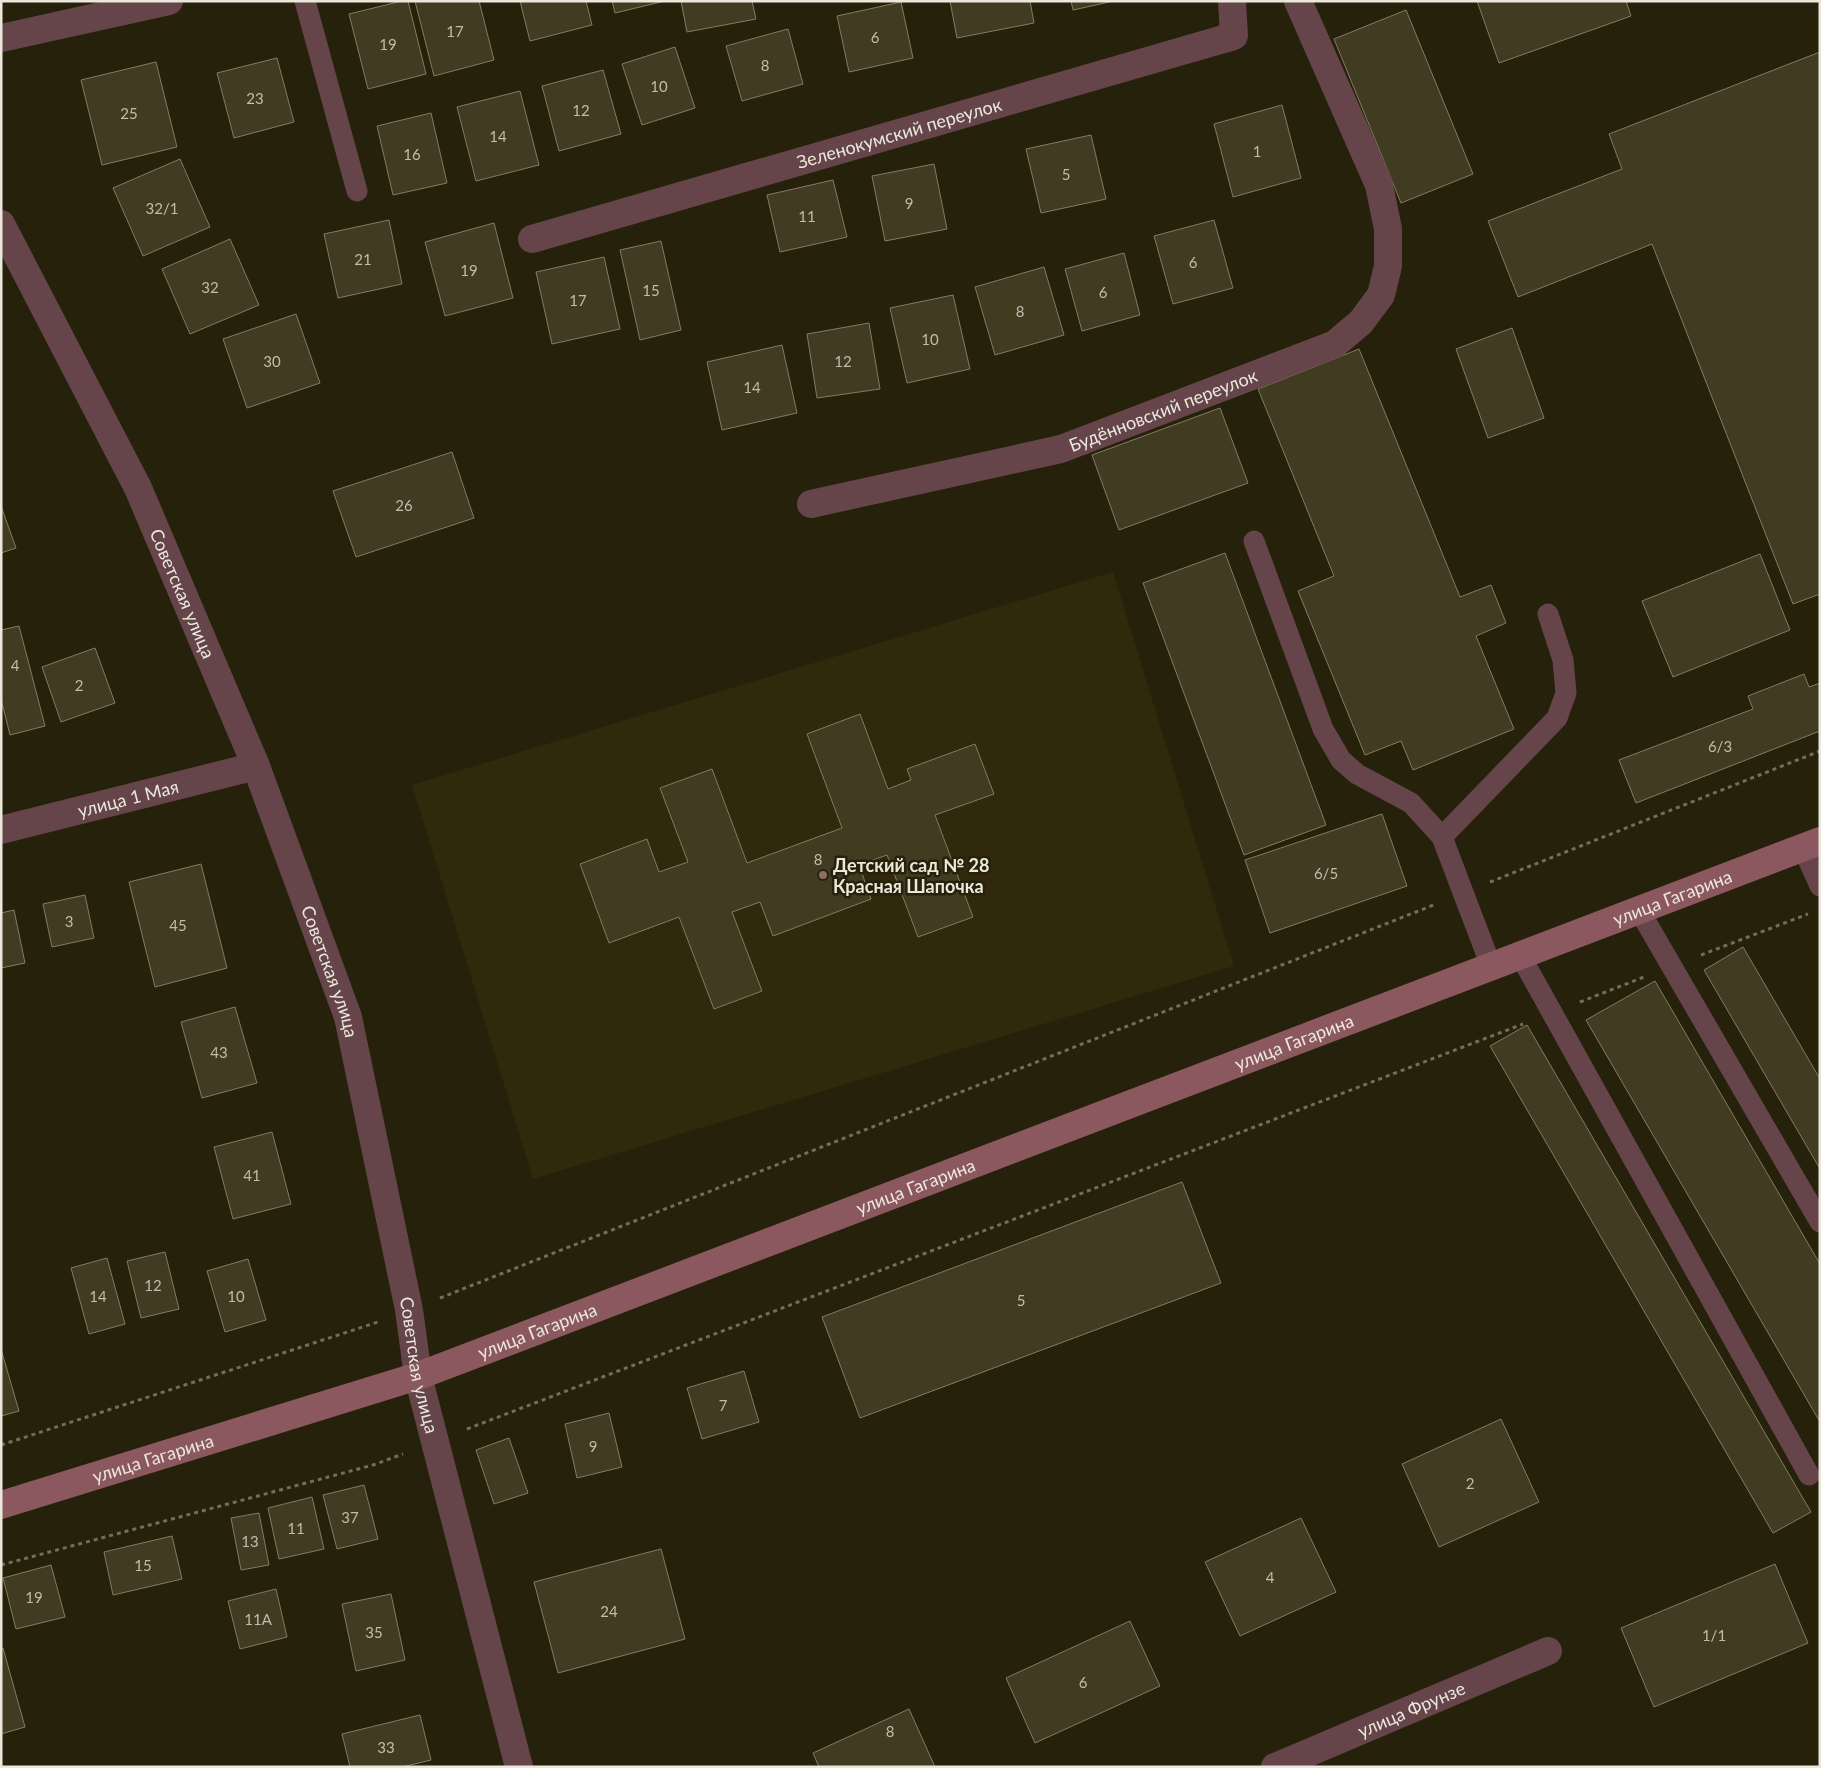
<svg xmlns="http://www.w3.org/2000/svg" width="1821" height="1768" font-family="Lato,sans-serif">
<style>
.built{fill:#30290b}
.building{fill:#413b22;stroke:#827c63}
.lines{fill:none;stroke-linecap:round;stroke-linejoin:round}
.path{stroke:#726e5b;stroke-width:3;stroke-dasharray:4 4;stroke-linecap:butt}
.service{stroke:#654549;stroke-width:21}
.minor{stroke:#654549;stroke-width:28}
.tertiary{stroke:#654549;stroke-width:28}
.secondary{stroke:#8c5860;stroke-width:28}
.education-dot{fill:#8d6e63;stroke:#26210a;stroke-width:2}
.labels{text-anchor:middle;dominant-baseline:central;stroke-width:5;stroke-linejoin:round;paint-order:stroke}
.number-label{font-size:15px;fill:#c0bdad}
.street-label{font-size:18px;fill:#ebe8db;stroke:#26210a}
.poi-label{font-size:18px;font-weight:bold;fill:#ebe8db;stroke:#26210a;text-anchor:start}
</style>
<rect width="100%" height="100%" fill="#26210a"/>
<path class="built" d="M1113 572 1234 966 533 1179 412 785Z"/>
<g class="building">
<path d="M402 1H408L426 74 368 89 349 14Z"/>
<path d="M415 1H479L494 60 434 76Z"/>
<path d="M520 1H586L592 25 530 41Z"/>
<path d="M612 1H665L615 13Z"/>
<path d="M681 1H752L756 19 687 32Z"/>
<path d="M950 1H1030L1034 23 957 38Z"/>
<path d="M1071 1H1114L1073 10Z"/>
<path d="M1477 1H1626L1631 16 1499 63Z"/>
<path d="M901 2 913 58 849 72 837 16Z"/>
<path d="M1406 10 1473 174 1401 203 1334 39Z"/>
<path d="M788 29 803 84 742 101 726 46Z"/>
<path d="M675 47 695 108 642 125 622 64Z"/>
<path d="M1820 52V594L1793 604 1652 244 1518 297 1488 221 1622 169 1609 134Z"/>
<path d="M277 58 294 122 234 138 217 73Z"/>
<path d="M156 62 177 147 102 165 81 80Z"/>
<path d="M603 70 621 134 559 151 542 86Z"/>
<path d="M520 91 539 165 476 181 457 107Z"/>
<path d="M1282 105 1301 178 1233 197 1214 124Z"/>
<path d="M431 113 447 183 393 195 377 126Z"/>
<path d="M1091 135 1106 199 1041 213 1026 149Z"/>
<path d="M180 159 210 227 143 256 113 188Z"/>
<path d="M934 164 947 229 885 241 872 176Z"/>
<path d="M833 180 847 237 780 252 767 195Z"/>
<path d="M389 220 402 284 338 298 324 234Z"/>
<path d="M1214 220 1233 288 1173 304 1154 236Z"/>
<path d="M494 223 513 298 445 316 425 242Z"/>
<path d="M230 239 259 305 190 334 162 269Z"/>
<path d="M661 241 681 330 640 340 620 250Z"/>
<path d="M1124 253 1140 315 1082 331 1065 269Z"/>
<path d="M604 257 620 329 552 344 536 272Z"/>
<path d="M1044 267 1064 335 995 355 975 287Z"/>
<path d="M953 295 970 369 907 383 890 308Z"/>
<path d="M296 314 320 383 247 408 223 339Z"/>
<path d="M869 323 880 389 817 398 807 334Z"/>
<path d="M1512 328 1544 418 1488 438 1456 349Z"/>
<path d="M782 345 797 413 722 430 707 362Z"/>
<path d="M1359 349 1460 597 1491 585 1506 623 1476 636 1514 729 1413 770 1401 741 1365 755 1298 591 1334 576 1258 389Z"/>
<path d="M1220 408 1248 483 1119 530 1092 455Z"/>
<path d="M452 452 474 518 356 557 333 491Z"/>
<path d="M1 506 16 548 1 553Z"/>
<path d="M1225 553 1326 825 1244 855 1143 583Z"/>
<path d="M1760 554 1790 630 1673 677 1642 601Z"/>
<path d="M19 626 45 726 10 735 1 699V630Z"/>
<path d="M95 648 115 703 61 722 42 667Z"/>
<path d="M1804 674 1809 687 1820 683V731L1636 803 1619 760 1753 709 1748 696Z"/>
<path d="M860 714 888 789 911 780 907 769 975 744 994 794 935 815 973 917 918 937 887 855 859 865 871 899 773 936 760 902 732 912 762 991 714 1009 679 917 609 943 580 864 647 839 659 872 688 862 660 788 712 769 747 863 842 828 807 734Z"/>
<path d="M1382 814 1407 886 1270 933 1245 860Z"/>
<path d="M201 864 227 968 155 987 129 882Z"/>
<path d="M85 895 94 938 52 947 43 904Z"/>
<path d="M14 910 25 963 1 968V913Z"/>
<path d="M1743 947 1820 1079V1169L1704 970Z"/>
<path d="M1655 981 1820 1264V1422L1586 1020Z"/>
<path d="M235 1007 257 1083 202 1098 181 1022Z"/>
<path d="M1527 1025 1811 1512 1773 1533 1490 1046Z"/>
<path d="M272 1132 291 1204 233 1219 214 1147Z"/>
<path d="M1182 1182 1221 1283 860 1418 822 1317Z"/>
<path d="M165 1252 179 1309 141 1318 127 1261Z"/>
<path d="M107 1258 125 1324 89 1334 71 1268Z"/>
<path d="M248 1259 266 1320 225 1332 207 1271Z"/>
<path d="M1 1349 19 1411 1 1416Z"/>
<path d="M744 1371 759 1422 702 1439 687 1388Z"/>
<path d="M609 1413 622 1467 577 1478 565 1424Z"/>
<path d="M1501 1419 1539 1502 1439 1547 1402 1464Z"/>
<path d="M509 1438 528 1493 494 1504 476 1450Z"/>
<path d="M364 1485 378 1539 337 1549 323 1495Z"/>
<path d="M312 1497 324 1549 279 1559 268 1508Z"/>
<path d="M259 1513 269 1565 241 1570 231 1518Z"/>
<path d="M1301 1518 1336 1592 1240 1636 1205 1562Z"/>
<path d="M172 1536 182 1579 113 1595 104 1552Z"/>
<path d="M661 1549 685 1639 558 1673 534 1582Z"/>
<path d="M1775 1564 1808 1643 1654 1707 1621 1628Z"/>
<path d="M51 1565 65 1617 16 1629 3 1578Z"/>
<path d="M276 1589 287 1637 240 1649 228 1601Z"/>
<path d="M391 1594 405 1660 356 1671 342 1604Z"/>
<path d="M1130 1621 1160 1686 1035 1743 1006 1678Z"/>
<path d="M3 1648 25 1727 1 1734V1649Z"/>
<path d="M909 1709 935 1767H819L813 1753Z"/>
<path d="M420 1715 431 1760 402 1767H350L342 1734Z"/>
</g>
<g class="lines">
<g class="path">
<path d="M1490 882 1820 751"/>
<path d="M1701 955 1808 914"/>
<path d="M1580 1002 1644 977"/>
<path d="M440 1298 1436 904"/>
<path d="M467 1429 1523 1024"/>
<path d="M1 1445 378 1322"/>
<path d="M1 1565 373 1465 403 1454"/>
</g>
<g class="service">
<path d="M305 1 357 191"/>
<path d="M1254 541 1323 729 1341 760 1357 774 1411 803 1442 837 1491 966"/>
<path d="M1442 837 1557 718 1566 693 1563 660 1548 614"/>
<path d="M1803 848 1820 886"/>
<path d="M1639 910 1820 1222"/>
<path d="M1520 955 1809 1475"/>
</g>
<g class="minor">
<path d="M1 38 169 1"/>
<path id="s1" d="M532 239 1234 36 1232 1"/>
<path id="s2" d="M811 504 1061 449 1335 344 1361 322 1381 295 1388 266V229L1379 185 1298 1"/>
<path id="s3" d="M1 830 256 766"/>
<path id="s4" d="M1275 1767 1548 1651"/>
</g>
<path class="tertiary" id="s5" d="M1 224 138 488 256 766 348 1017 409 1310 418 1376 519 1767"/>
<path class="secondary" id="s6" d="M1 1505 418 1376 1820 841"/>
</g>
<circle class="education-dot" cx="823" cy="875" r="5"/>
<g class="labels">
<g class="number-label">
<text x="455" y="31">17</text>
<text x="875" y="37">6</text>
<text x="388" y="44">19</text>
<text x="765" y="65">8</text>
<text x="659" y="86">10</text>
<text x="255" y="98">23</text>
<text x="581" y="110">12</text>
<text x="129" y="113">25</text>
<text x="498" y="136">14</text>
<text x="1257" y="151">1</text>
<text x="412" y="154">16</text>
<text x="1066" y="174">5</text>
<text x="909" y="203">9</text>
<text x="162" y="208">32/1</text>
<text x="807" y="216">11</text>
<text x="363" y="259">21</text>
<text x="1193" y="262">6</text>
<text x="469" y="270">19</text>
<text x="210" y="287">32</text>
<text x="651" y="290">15</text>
<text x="1103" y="292">6</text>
<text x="578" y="300">17</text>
<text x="1020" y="311">8</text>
<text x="930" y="339">10</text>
<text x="272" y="361">30</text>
<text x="843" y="361">12</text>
<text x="752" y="387">14</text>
<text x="404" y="505">26</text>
<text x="15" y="665">4</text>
<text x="79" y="685">2</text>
<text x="1720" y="746">6/3</text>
<text x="818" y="859">8</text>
<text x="1326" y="873">6/5</text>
<text x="69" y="921">3</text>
<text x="178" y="925">45</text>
<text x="219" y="1052">43</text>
<text x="252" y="1175">41</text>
<text x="153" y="1285">12</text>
<text x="98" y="1296">14</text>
<text x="236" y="1296">10</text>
<text x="1021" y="1300">5</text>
<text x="723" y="1405">7</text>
<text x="593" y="1446">9</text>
<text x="1470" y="1483">2</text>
<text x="350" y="1517">37</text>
<text x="296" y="1528">11</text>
<text x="250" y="1541">13</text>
<text x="143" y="1565">15</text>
<text x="1270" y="1577">4</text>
<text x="34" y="1597">19</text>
<text x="609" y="1611">24</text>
<text x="258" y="1619">11А</text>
<text x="374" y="1632">35</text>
<text x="1714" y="1635">1/1</text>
<text x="1083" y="1682">6</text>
<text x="890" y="1731">8</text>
<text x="386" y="1747">33</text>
</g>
<g class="street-label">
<text stroke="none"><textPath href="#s1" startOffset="382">Зеленокумский переулок</textPath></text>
<text stroke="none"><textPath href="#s2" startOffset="365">Будённовский переулок</textPath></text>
<text stroke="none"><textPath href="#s5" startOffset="412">Советская улица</textPath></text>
<text stroke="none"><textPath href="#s3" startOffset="131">улица 1 Мая</textPath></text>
<text stroke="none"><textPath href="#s6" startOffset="1779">улица Гагарина</textPath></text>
<text stroke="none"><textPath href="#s5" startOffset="818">Советская улица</textPath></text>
<text stroke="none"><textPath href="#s6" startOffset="1374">улица Гагарина</textPath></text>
<text stroke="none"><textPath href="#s6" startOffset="969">улица Гагарина</textPath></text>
<text stroke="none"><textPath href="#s6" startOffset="564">улица Гагарина</textPath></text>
<text stroke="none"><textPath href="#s5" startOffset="1222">Советская улица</textPath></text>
<text stroke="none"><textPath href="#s6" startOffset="159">улица Гагарина</textPath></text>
<text stroke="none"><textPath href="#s4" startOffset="148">улица Фрунзе</textPath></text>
</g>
<g class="poi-label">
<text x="833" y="865">Детский сад № 28<tspan x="833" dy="21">Красная Шапочка</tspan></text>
</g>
</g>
<rect width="1821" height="1768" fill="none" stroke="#ebe8db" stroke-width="5"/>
</svg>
